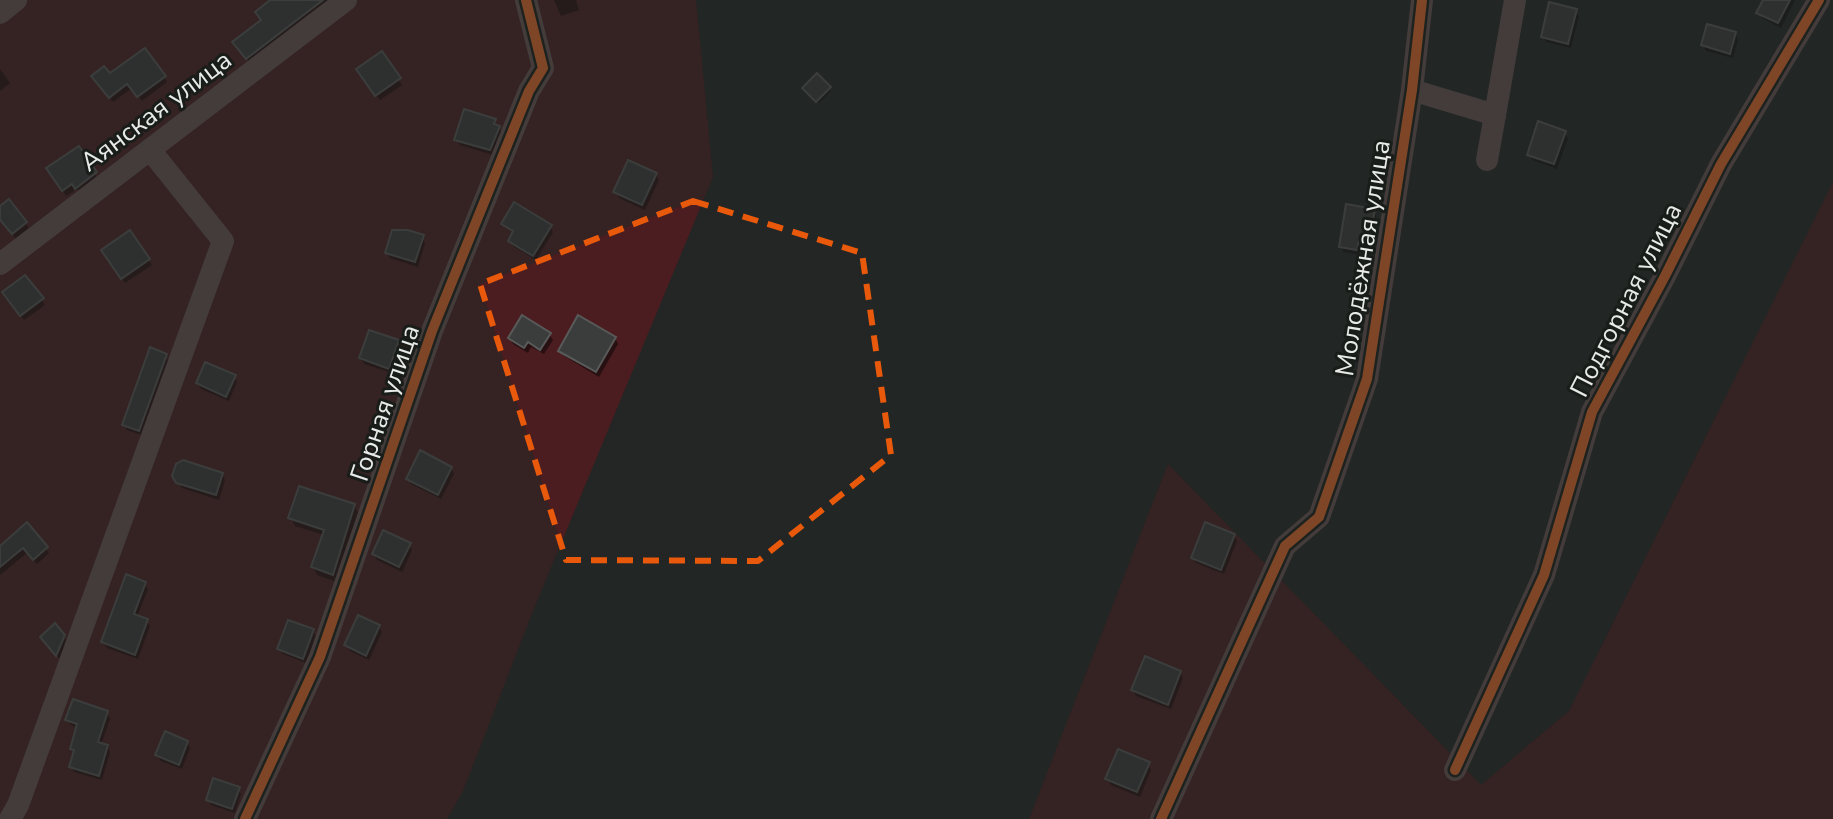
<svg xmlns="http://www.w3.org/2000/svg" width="1833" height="819" font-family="'Nunito Sans',sans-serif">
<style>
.green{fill:#4c1d20}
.shadow{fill:#0007}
.building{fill:#3b3d3c;stroke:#585a59;stroke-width:2}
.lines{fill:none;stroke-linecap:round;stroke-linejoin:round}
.minor{stroke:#6a5758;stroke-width:22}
.cycleway-casing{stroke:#191d1a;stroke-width:15}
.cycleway{stroke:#ee6e29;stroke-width:10}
.marked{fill:none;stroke:#e8590c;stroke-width:6;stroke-dasharray:16 10;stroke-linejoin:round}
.labels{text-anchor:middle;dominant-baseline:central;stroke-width:6;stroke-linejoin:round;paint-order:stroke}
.street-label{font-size:26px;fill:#e7eae8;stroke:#191d1a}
</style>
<rect width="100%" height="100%" fill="#232624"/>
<g class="green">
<path d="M0 0H696L713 177 533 611 463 791 447 819H0Z"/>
<path d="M1833 182V819H1029L1168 464 1481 785 1569 711Z"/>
</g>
<g class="shadow">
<path d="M275 0H335L250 63 238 48 263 21Z"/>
<path d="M554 0H576L579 10 561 16Z"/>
<path d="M1765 0H1795L1781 28 1762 18 1759 12Z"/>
<path d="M1575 11 1579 16 1571 48 1546 42 1543 36Z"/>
<path d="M1735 34 1738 40 1733 58 1706 51 1703 45Z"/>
<path d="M381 54 402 85 380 100 362 75Z"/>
<path d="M0 69 10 83 0 91Z"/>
<path d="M110 76 164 77 167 82 142 101 132 88 113 102 97 82Z"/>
<path d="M817 76 831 91 819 103 806 90Z"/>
<path d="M494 120 502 133 493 155 460 145 456 139Z"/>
<path d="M1565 133 1568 138 1557 169 1532 160 1529 154Z"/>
<path d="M79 149 98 179 80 193 77 189 66 196 49 168Z"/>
<path d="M656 175 659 180 645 210 619 198 616 192Z"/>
<path d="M8 202 29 228 16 239 0 219V209Z"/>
<path d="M1373 210 1376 216 1371 248 1361 246 1359 255 1344 252 1341 247Z"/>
<path d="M504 224 550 226 553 232 536 260 513 246 510 241 514 234Z"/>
<path d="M422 237 425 243 418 267 390 258 387 253Z"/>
<path d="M106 256 149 260 152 265 125 283Z"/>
<path d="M8 298 42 300 45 305 24 320Z"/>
<path d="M549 334 553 340 544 354 531 347 528 353 513 344 510 338Z"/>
<path d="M615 338 618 344 599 377 564 356 560 351Z"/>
<path d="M398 342 401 348 392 373 364 364 361 358Z"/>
<path d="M165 356 169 362 142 435 127 430 124 424Z"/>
<path d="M234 377 237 382 229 401 201 389 198 383Z"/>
<path d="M451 468 454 474 441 499 411 484 408 479Z"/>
<path d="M222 474 225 480 219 500 182 488 174 476Z"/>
<path d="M354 506 359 514 337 582 317 575 313 567 324 535 295 526 291 518Z"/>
<path d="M26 525 49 553 37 564 27 553 0 575V548Z"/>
<path d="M1234 536 1237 541 1224 574 1196 563 1193 558Z"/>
<path d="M409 545 412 550 402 572 377 560 374 554Z"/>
<path d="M144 584 148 589 137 617 146 621 150 626 138 659 107 648 103 642Z"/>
<path d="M379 627 382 632 369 660 350 651 346 645Z"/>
<path d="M312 631 316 636 306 663 283 654 279 649Z"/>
<path d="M63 636 67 642 60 659 45 643Z"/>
<path d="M1180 672 1183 678 1171 709 1136 696 1133 690Z"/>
<path d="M107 713 110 719 101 745 107 746 110 752 102 780 74 772 71 766 75 753 72 748 78 728 71 725 67 720Z"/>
<path d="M187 742 190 748 182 769 161 761 157 755Z"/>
<path d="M1148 764 1151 770 1140 797 1111 785 1108 779Z"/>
<path d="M238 789 241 794 235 813 211 805 208 799Z"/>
</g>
<g class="building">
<path d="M270 0H323L246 59 232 42 261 20 255 12Z"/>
<path d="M1763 0H1790L1778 23 1756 13Z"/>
<path d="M1549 2 1577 9 1568 44 1541 37Z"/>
<path d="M1707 24 1736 32 1730 54 1701 45Z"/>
<path d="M145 48 166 76 137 97 127 84 109 98 91 76 104 66 110 73Z"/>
<path d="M382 51 401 78 375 96 356 69Z"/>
<path d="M817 73 831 87 816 102 802 88Z"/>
<path d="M464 109 496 119 494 124 500 126 490 150 454 140Z"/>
<path d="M1538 121 1566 131 1554 164 1527 155Z"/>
<path d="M79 146 97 172 75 189 72 184 62 191 46 168Z"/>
<path d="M628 160 657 173 642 205 613 192Z"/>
<path d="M9 199 27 222 12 234 0 220V206Z"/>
<path d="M514 202 552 225 533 256 508 241 513 231 501 224Z"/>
<path d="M1346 204 1375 209 1369 243 1359 241 1357 250 1339 247Z"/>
<path d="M130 230 150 259 121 279 101 250Z"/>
<path d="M392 230H408L424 235 415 262 385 253Z"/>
<path d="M25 275 44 298 20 316 2 292Z"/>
<path d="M522 315 551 333 540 350 528 342 524 348 508 338Z"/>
<path d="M578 315 616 337 596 372 558 351Z"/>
<path d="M369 330 399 340 389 369 359 358Z"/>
<path d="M150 347 167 354 139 431 122 425Z"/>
<path d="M205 362 236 375 226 397 196 383Z"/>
<path d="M420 450 452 467 438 495 406 479Z"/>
<path d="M183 460 223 473 216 495 176 483 172 476 176 464Z"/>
<path d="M299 486 355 504 333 575 311 567 324 530 288 518Z"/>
<path d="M27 522 48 547 33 560 23 548 0 567V546Z"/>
<path d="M1205 522 1235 534 1221 570 1191 558Z"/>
<path d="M383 530 411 543 399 567 372 554Z"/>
<path d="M126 574 146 582 134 614 148 619 135 655 101 642Z"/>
<path d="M358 615 380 625 366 656 344 645Z"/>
<path d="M288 620 314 629 303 659 277 649Z"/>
<path d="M55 623 65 635 56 656 40 637Z"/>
<path d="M1145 656 1181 671 1168 705 1131 690Z"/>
<path d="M73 699 108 711 98 742 108 745 99 776 69 767 74 750 70 749 77 724 65 720Z"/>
<path d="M165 731 188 741 179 765 155 755Z"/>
<path d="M1118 749 1150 762 1137 792 1105 779Z"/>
<path d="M213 778 240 787 232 809 206 800Z"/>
</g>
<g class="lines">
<g class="minor">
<path d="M0 13 16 0"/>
<path d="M1412 90 1495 115 1487 160"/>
<path d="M1495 115 1515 0"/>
<path d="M0 264 346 0"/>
<path d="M1455 770 1544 575 1592 412 1665 276 1721 164 1819 0"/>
<path d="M10 819 18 805 223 241 151 151"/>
<path d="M245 819 320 657 432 331 529 91 543 68 526 0"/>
<path d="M1161 819 1285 546 1319 517 1367 379 1412 90 1422 0"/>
</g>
<defs>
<g id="cycleway">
<path d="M1455 770 1544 575 1592 412 1665 276 1721 164 1819 0"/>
<path d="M245 819 320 657 432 331 529 91 543 68 526 0"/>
<path d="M1161 819 1285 546 1319 517 1367 379 1412 90 1422 0"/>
</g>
</defs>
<use href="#cycleway" class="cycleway-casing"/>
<use href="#cycleway" class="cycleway"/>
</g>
<path d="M0 0H1833V819H0ZM693 201 862 253 891 455 758 561 566 560 480 284Z" fill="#232624" fill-opacity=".55" fill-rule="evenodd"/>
<path class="marked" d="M693 201 862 253 891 455 758 561 566 560 480 284Z"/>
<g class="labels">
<g class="street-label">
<text transform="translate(156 111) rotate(-37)">Аянская улица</text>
<text transform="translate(1363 258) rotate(-81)">Молодёжная улица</text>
<text transform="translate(1626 300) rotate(-63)">Подгорная улица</text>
<text transform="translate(385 403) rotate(-71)">Горная улица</text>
</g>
</g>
</svg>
